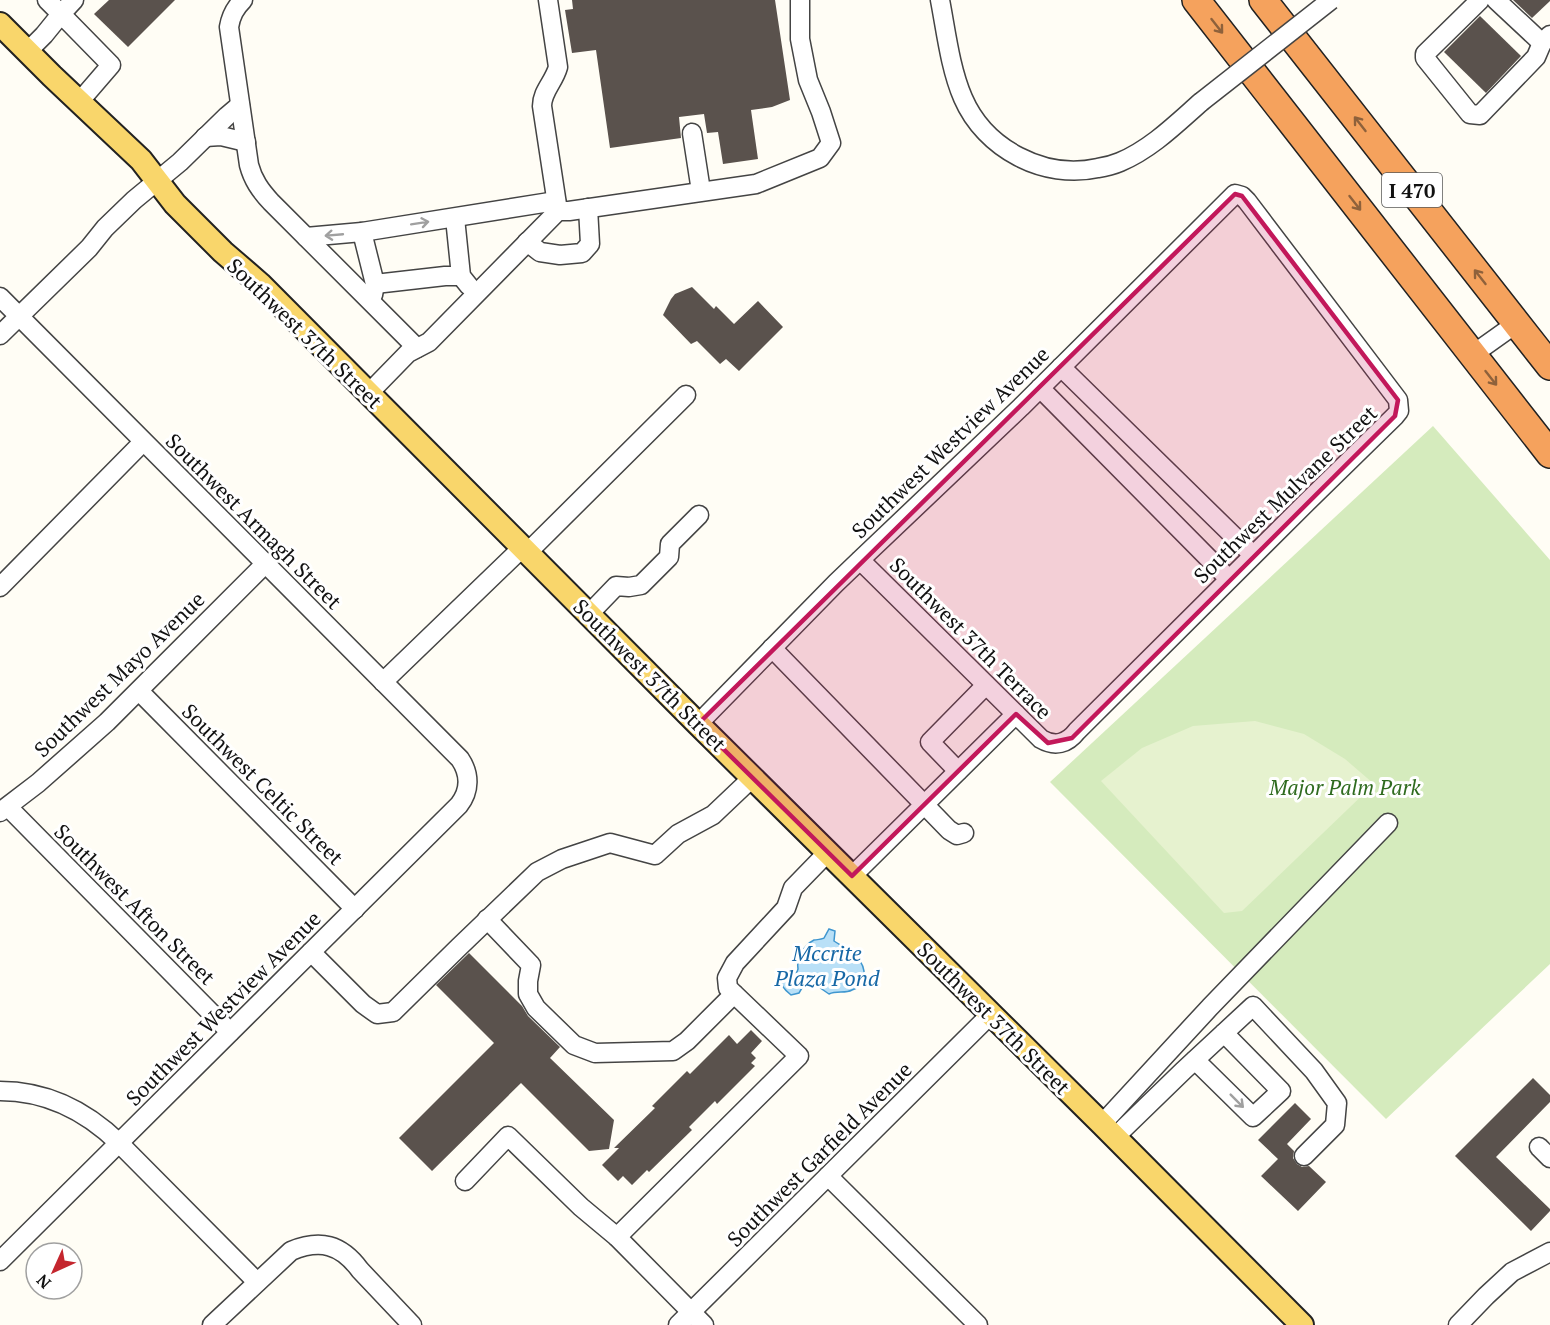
<svg xmlns="http://www.w3.org/2000/svg" width="1550" height="1325" font-family="'PT Serif',serif">
<style>
.green{fill:#d5ebbd}
.pitch{fill:#e6f2cf}
.water{fill:#b9e0f7;stroke:#3f96cf;stroke-width:1.5}
.building{fill:#5a524d}
.lines{fill:none;stroke-linecap:round;stroke-linejoin:round}
.minor-casing{stroke:#444;stroke-width:21}
.major-casing{stroke:#222;stroke-width:26}
.highway-casing{stroke:#222;stroke-width:30}
.minor{stroke:#fff;stroke-width:18}
.major{stroke:#f9d66b;stroke-width:22}
.highway{stroke:#f5a25d;stroke-width:27}
.minor-bridge-casing{stroke:#444;stroke-width:21;stroke-linecap:butt}
.minor-bridge{stroke:#fff;stroke-width:18}
.oneway{stroke:#8e613b}
.oneway2{stroke:#a0a0a0}
.marked{fill:#c2185b;fill-opacity:0.2;stroke:#c2185b;stroke-width:4.5;stroke-linejoin:round}
.labels{text-anchor:middle;dominant-baseline:central;stroke-width:6;stroke-linejoin:round;paint-order:stroke}
.shield{fill:#fff;stroke:#585858;stroke-width:1.5}
.shield-label{font-size:20px;font-weight:bold;fill:#111}
.street-label{font-size:21px;fill:#111;stroke:#fff}
.park-label{font-size:21px;font-style:italic;fill:#2f6b1f;stroke:#fff}
.water-label{font-size:22px;font-style:italic;fill:#1768a6;stroke:#fff}
</style>
<rect width="100%" height="100%" fill="#fffdf5"/>
<path class="green" d="M1433 426 1550 560V964L1386 1119 1050 782Z"/>
<path class="pitch" d="M1255 721 1304 734 1345 759 1374 784 1242 911 1224 913 1101 781 1142 748 1193 726Z"/>
<path class="water" d="M829 929 835 931 834 941C846 949 866 958 864 976 863 983 859 988 852 990 845 994 837 990 829 994L810 981H806L799 993 791 995C776 983 779 977 797 972L798 969C796 959 804 945 814 940 815 940 823 939 824 938Z"/>
<g class="building">
<path d="M109 0H175L128 47 94 14Z"/>
<path d="M572 0H775L790 100 772 107 751 110 758 159 723 164 718 132 707 133 704 114 679 117 681 138 610 148 596 50 572 53 565 10 573 9Z"/>
<path d="M1513 0H1550V1L1532 18Z"/>
<path d="M1480 16 1521 56 1486 93 1444 52Z"/>
<path d="M692 287 714 309 716 306 734 324 758 301 783 327 739 371 726 359 720 364 697 341 691 344 663 315 671 299 675 294Z"/>
<path d="M469 953 522 1006 528 1016 560 1047 550 1058 614 1120 609 1149 589 1151 521 1083 432 1171 399 1138 494 1043 436 985Z"/>
<path d="M751 1030 762 1041 751 1053 756 1058 751 1063 755 1066 717 1104 715 1101 689 1127 692 1130 649 1172 647 1170 632 1185 623 1176 618 1181 602 1165 619 1148H614L655 1108 652 1106 687 1071 690 1074 729 1035 737 1044Z"/>
<path d="M1533 1078 1550 1095V1102L1496 1157 1550 1209V1211L1531 1231 1455 1156Z"/>
<path d="M1295 1103 1311 1119 1287 1144 1294 1151 1293 1158 1297 1164 1302 1167 1309 1166 1326 1182 1298 1211 1261 1176 1278 1159 1258 1140Z"/>
</g>
<g class="lines">
<defs>
<g id="minor">
<path d="M47 0 61 14 74 0"/>
<path d="M243 0C235 8 231 15 229 27L249 165C253 180 260 190 271 202L417 348"/>
<path d="M548 0 558 67C554 82 542 91 542 106L558 211"/>
<path d="M940 0C946 31 950 68 963 98 985 149 1044 180 1098 168 1105 167 1113 165 1120 162 1151 149 1176 124 1201 102"/>
<path d="M1480 0 1425 54V58L1470 114 1480 115 1536 57 1542 43 1550 35"/>
<path d="M1496 0 1542 43"/>
<path d="M28 51 44 35 61 14 111 65 80 101"/>
<path d="M692 133 701 191"/>
<path d="M205 137 221 136 246 142"/>
<path d="M455 218 461 276 469 286"/>
<path d="M362 232 375 284 373 295"/>
<path d="M306 237 362 232 556 201"/>
<path d="M527 242 540 252 560 255 582 253 590 244 588 208"/>
<path d="M375 284 445 276H461"/>
<path d="M0 297 460 759C470 774 470 791 459 805L0 1261"/>
<path d="M0 335 89 248 105 228 134 200 180 162 227 116 240 105"/>
<path d="M1472 355 1517 323"/>
<path d="M1061 367 1253 555"/>
<path d="M1040 388 1229 579"/>
<path d="M368 394 408 353 429 342 558 211H569L756 184 820 158 831 143 821 112 808 80 800 39V0"/>
<path d="M528 552 686 395"/>
<path d="M0 587 143 442"/>
<path d="M589 614 616 586 629 587 641 585 669 557 670 544 699 515"/>
<path d="M772 648 949 830 957 835 964 833"/>
<path d="M383 682 523 547"/>
<path d="M139 691 355 909"/>
<path d="M698 724 836 583 860 560 1021 407 1235 194 1242 196 1247 201 1398 400 1399 411 1395 416 1305 504 1077 731C1067 744 1055 747 1041 739L860 560"/>
<path d="M958 771 930 742 986 685"/>
<path d="M8 807 230 1032"/>
<path d="M0 812 38 783 107 722 265 564"/>
<path d="M852 876 1016 714"/>
<path d="M487 919 531 965 528 981V994L536 1008 574 1045 595 1053 673 1051 687 1041 734 994"/>
<path d="M311 952 363 1004 377 1014 393 1012 459 947 537 872 562 859 610 843 655 855 678 834 713 815 752 778"/>
<path d="M1195 1060 1253 1117 1281 1091 1224 1033"/>
<path d="M0 1091C46 1091 86 1111 119 1143L257 1282"/>
<path d="M1102 1124 1210 1007 1388 823"/>
<path d="M1115 1137 1183 1071 1253 1006 1314 1071 1337 1103 1335 1125 1304 1156"/>
<path d="M1539 1147 1550 1158"/>
<path d="M828 1176 978 1325"/>
<path d="M465 1181 508 1136 581 1207 617 1237 704 1325"/>
<path d="M617 1237 799 1056 728 988 727 978 735 963 786 908 793 888 828 852"/>
<path d="M212 1325 291 1251C320 1239 341 1244 360 1270L412 1325"/>
<path d="M678 1325 991 1014"/>
<path d="M1458 1325 1486 1296 1512 1272 1550 1252"/>
</g>
<path id="major" d="M0 24 52 76 141 160 175 204 223 252 260 284 698 724 1102 1124 1302 1325"/>
<g id="highway">
<path d="M1196 0 1550 454"/>
<path d="M1263 0 1550 366"/>
</g>
</defs>
<use href="#minor" class="minor-casing"/>
<use href="#major" class="major-casing"/>
<use href="#highway" class="highway-casing"/>
<use href="#minor" class="minor"/>
<use href="#major" class="major"/>
<use href="#highway" class="highway"/>
<defs>
<path id="minor-bridge" d="M1201 102 1331 0"/>
</defs>
<use href="#minor-bridge" class="minor-bridge-casing"/>
<use href="#minor-bridge" class="minor-bridge"/>
</g>
<defs><path id="oneway-shaft" d="M-6 0H5M1.5-3L5.5 0L1.5 3" fill="none" stroke-width="1.6" stroke-linecap="round" stroke-linejoin="round" transform="scale(1.5)"/></defs>
<g class="oneway">
<use href="#oneway-shaft" transform="translate(1217 26) rotate(52)"/>
<use href="#oneway-shaft" transform="translate(1360 124) rotate(-128)"/>
<use href="#oneway-shaft" transform="translate(1355 203) rotate(52)"/>
<use href="#oneway-shaft" transform="translate(1480 277) rotate(-128)"/>
<use href="#oneway-shaft" transform="translate(1491 378) rotate(52)"/>
</g>
<g class="oneway2">
<use href="#oneway-shaft" transform="translate(420 223) rotate(-9)"/>
<use href="#oneway-shaft" transform="translate(334 235) rotate(175)"/>
<use href="#oneway-shaft" transform="translate(1237 1101) rotate(45)"/>
</g>
<path class="marked" d="M1235 194 1242 196 1398 400 1395 416 1072 738 1048 743 1016 714 852 876 698 724Z"/>
<g class="labels">
<rect class="shield" x="1382" y="173" width="60" height="34" rx="4.5"/>
<g class="shield-label">
<text x="1412" y="190">I 470</text>
</g>
<g class="street-label">
<text transform="translate(305 333) rotate(44)">Southwest 37th Street</text>
<text transform="translate(950 442) rotate(-44)">Southwest Westview Avenue</text>
<text transform="translate(1285 494) rotate(-44)">Southwest Mulvane Street</text>
<text transform="translate(254 521) rotate(45)">Southwest Armagh Street</text>
<text transform="translate(971 638) rotate(45)">Southwest 37th Terrace</text>
<text transform="translate(119 674) rotate(-44)">Southwest Mayo Avenue</text>
<text transform="translate(650 675) rotate(45)">Southwest 37th Street</text>
<text transform="translate(263 784) rotate(45)">Southwest Celtic Street</text>
<text transform="translate(135 904) rotate(45)">Southwest Afton Street</text>
<text transform="translate(223 1008) rotate(-45)">Southwest Westview Avenue</text>
<text transform="translate(994 1018) rotate(45)">Southwest 37th Street</text>
<text transform="translate(819 1154) rotate(-45)">Southwest Garfield Avenue</text>
</g>
<g class="park-label">
<text x="1345" y="787">Major Palm Park</text>
</g>
<g class="water-label">
<text x="827" y="952">Mccrite<tspan x="827" dy="25">Plaza Pond</tspan></text>
</g>
</g>
<g transform="translate(54 1271) rotate(225)"><circle r="28" fill="#ffffff" stroke="#a0a0a0" stroke-width="1.5"/>
<path d="M0-4.5L10 22L0 15L-10 22Z" fill="#c4262e"/>
<text y="-9" font-size="16" font-weight="bold" text-anchor="middle" fill="#111111">N</text>
</g>
</svg>
